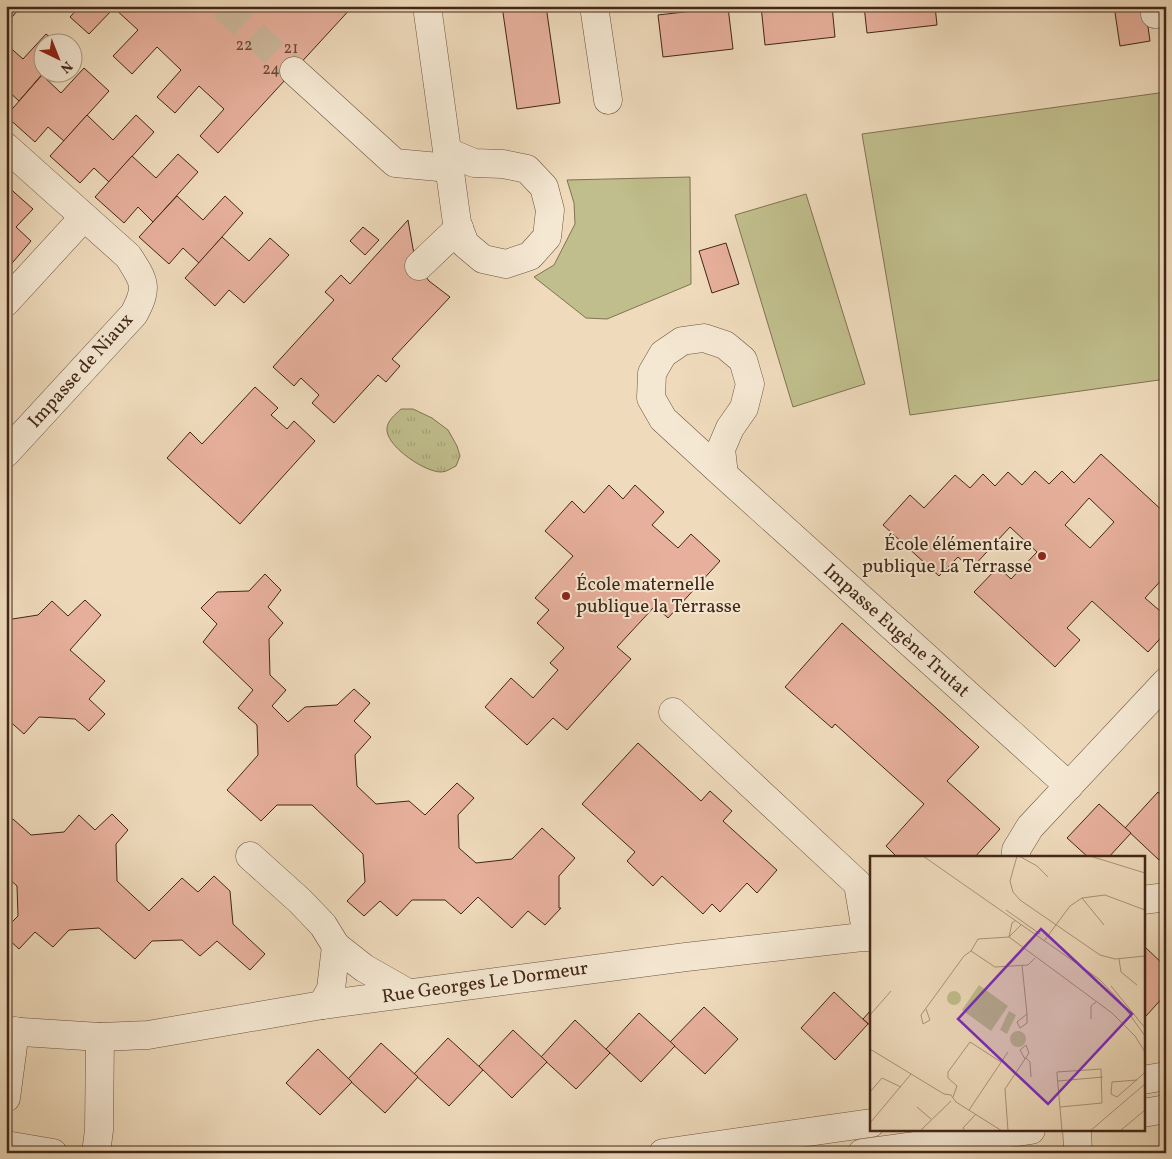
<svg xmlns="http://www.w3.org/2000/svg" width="1172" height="1159" font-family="Vollkorn,serif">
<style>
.park{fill:url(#park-tufts);stroke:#817252}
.pitch{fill:#c0be8c;stroke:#817252}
.building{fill:#e7b09c;stroke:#422617;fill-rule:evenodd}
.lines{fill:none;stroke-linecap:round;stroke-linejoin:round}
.minor-tunnel{stroke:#ccb79b;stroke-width:28;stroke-dasharray:28 14;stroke-linecap:butt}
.minor-casing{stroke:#6d5340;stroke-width:29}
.minor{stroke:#f5e8d3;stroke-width:28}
.poi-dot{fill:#8f2418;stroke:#f5e8d3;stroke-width:2}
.labels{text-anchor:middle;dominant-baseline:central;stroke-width:4;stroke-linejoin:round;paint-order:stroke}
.number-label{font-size:16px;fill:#6b4838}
.street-label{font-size:19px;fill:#422617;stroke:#f5e8d3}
.poi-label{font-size:19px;fill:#422617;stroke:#f5e8d3;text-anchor:end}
.inset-road{fill:none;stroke:#aa937a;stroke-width:1}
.view{fill:#7b2cbf;fill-opacity:0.15;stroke:#7b2cbf;stroke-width:2.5}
.inset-edge{fill:none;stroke:#422617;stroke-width:2.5}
</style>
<defs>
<pattern id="park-tufts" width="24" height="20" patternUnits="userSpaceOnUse" patternTransform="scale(1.25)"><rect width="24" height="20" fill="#c0be8c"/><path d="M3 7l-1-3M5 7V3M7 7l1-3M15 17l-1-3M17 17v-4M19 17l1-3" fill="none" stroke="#a6a378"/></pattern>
</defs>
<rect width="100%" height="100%" fill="#efdbbc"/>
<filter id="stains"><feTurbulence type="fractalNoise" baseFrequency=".004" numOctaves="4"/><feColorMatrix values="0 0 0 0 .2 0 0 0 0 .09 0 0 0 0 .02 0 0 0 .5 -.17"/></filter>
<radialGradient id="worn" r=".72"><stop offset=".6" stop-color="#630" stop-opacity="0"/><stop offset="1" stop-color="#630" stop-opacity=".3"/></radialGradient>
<path class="park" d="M401 409H413L432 418 448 430 457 446 460 456 456 466C451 468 447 472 441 472 425 472 389 448 387 431 386 421 395 415 401 409Z"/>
<g class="pitch">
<path d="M1166 92V379L910 415 862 134Z"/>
<path d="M690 177 691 284 607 319 586 318 534 277 554 265 575 224 574 203 567 180Z"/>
<path d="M806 194 865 384 793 407 735 215Z"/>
</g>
<g class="building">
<path d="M6 6H16L19 9 6 24Z"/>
<path d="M80 6H353L218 153 200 136 224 109 199 86 175 113 157 97 181 70 157 47 132 74 113 56 138 30 114 8 89 34 70 17Z"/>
<path d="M502 6H546L560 103 517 109Z"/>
<path d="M761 6H832L835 37 765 45Z"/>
<path d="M864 6H935L937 25 867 33Z"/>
<path d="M1114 6H1145L1150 41 1120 46Z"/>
<path d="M728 7 733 49 663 57 658 15Z"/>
<path d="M46 34 56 42H42V72H44L19 101 6 89V44L23 59Z"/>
<path d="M84 68 109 91 64 141 48 127 35 142 6 116 42 75 61 93Z"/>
<path d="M87 115 113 140 136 115 154 132 109 182 94 168 80 183 50 156Z"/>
<path d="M178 154 198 172 153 222 138 207 124 223 95 197 132 156 156 178Z"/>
<path d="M6 185 33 209 16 227 31 241 7 269Z"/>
<path d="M177 196 203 220 225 196 243 213 199 263 183 248 169 264 139 237Z"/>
<path d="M408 220 414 254 421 270 429 281 450 297 392 359 400 366 386 382 378 375 334 423 312 403 319 395 301 378 294 386 273 367 334 300 325 292 341 275 350 284Z"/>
<path d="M363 227 379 240 365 255 350 241Z"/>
<path d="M222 237 249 261 270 238 289 255 244 303 229 290 215 306 185 278Z"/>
<path d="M726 243 739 284 712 293 699 251Z"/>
<path d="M255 387 278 408 271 415 287 429 294 421 315 441 240 524 167 458 190 432 202 444Z"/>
<path d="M1101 454 1166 514V575L1145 598 1166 616V632L1148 652 1092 601 1067 628 1080 640 1055 667 974 592 998 567 1011 579 1037 552 1010 527 971 569 958 557 939 576 883 525 910 495 924 508 955 475 970 488 983 474 995 486 1008 472 1022 485 1035 471 1049 484 1062 471 1074 483ZM1089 498 1114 522 1090 548 1065 525Z"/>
<path d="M609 485 623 499 635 485 664 512 652 525 678 548 691 534 720 561 668 618 655 606 617 647 631 659 567 730 553 718 527 745 485 707 511 678 533 698 558 670 550 663 564 648 537 623 549 610 535 598 573 556 545 531 572 501 584 513Z"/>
<path d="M265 574 281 590 268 607 283 623 269 639 270 675 286 690 272 706 288 722 305 707 337 705 354 689 370 703 354 721 371 737 355 755 357 786 376 804 409 801 425 815 457 783 474 798 458 815 459 848 476 863 512 859 542 828 575 858 559 876V908H561L545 925 528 911 512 928 478 897 461 914 445 900H412L397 916 380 901 364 916 347 901 365 882 363 854 312 805H277L261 821 227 790 258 755 257 725 238 708 253 690 203 642 217 624 201 608 217 592 249 591Z"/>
<path d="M85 600 101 615 70 650 105 681 89 699 105 714 89 731 75 719 39 717 24 734 6 718V620L38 615 52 601 68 616Z"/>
<path d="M842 623 979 747 947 781 1000 829 974 858H898L886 846 924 804 835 724 832 728 785 687Z"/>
<path d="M638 743 701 801 710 791 732 811 723 821 777 870 757 893 747 883 720 912 712 904 703 914 662 876 653 886 627 861 635 852 582 804Z"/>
<path d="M1158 792 1166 799V853L1159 860 1125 828Z"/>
<path d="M1099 804 1131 833 1108 858H1089L1067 838Z"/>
<path d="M112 814 128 830 116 844 117 881 149 911 182 878 198 892 214 876 230 891 233 924 265 954 250 970 217 941 200 956 182 940 152 941 135 959 99 928 69 930 53 947 35 932 19 949 6 937V928L18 916 17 886 6 876V826L13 819 31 835 64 832 79 815 95 830Z"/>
<path d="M1145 947 1166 967V994L1146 1016 1143 1013V949Z"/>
<path d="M834 992 868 1024 835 1060 801 1028Z"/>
<path d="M704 1007 738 1039 705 1074 670 1042Z"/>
<path d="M871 1010V1026L863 1019Z"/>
<path d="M639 1013 675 1046 641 1082 606 1049Z"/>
<path d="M575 1020 610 1053 576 1089 541 1057Z"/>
<path d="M513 1030 547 1062 512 1098 479 1066Z"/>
<path d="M448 1038 483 1070 449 1106 414 1074Z"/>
<path d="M381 1043 418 1077 385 1113 348 1079Z"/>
<path d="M318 1049 352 1082 320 1115 286 1083Z"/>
</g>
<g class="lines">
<path class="minor-tunnel" d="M223 6 294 71"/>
<defs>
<g id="minor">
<path d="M427 6 457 223 465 244 483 259 506 264 530 256 547 237 550 210 544 187 527 169 503 164 474 163 448 152"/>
<path d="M594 6 608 100"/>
<path d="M1155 14 1166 13"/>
<path d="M294 71 395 163 450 168"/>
<path d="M6 147 128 256C144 281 149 286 134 314L6 453"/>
<path d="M419 266 459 228"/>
<path d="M6 302 84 217"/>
<path d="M724 475 721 449 730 428 744 408 750 384 743 360 725 345 704 338 682 341 663 354 652 373 651 398 663 419 724 475 1069 786"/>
<path d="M673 712 858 884 867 937"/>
<path d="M250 856 300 901 323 925 336 946 331 989 322 1005"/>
<path d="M1016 858V850L1030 827 1166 682"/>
<path d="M1143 900 1166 897"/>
<path d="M336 946 364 968 408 993"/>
<path d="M6 1031 100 1037 148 1035 322 1005 686 957 871 936"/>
<path d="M1143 1080 1166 1076"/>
<path d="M6 1098 15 1031"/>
<path d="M1143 1113 1166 1109"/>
<path d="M1077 1130 1078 1153"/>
<path d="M6 1145 53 1153"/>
<path d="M96 1153 99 1130 100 1037"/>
<path d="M663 1153 871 1123"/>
<path d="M862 1153 1031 1130"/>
</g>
</defs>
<use href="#minor" class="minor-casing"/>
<use href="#minor" class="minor"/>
</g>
<g class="poi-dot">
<circle cx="1042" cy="556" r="5"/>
<circle cx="566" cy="596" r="5"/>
</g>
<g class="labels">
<g class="number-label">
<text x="244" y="46">22</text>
<text x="291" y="49">21</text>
<text x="271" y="70">24</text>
</g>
<g class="street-label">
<text transform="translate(81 371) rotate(-48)">Impasse de Niaux</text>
<text transform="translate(896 631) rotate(42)">Impasse Eugène Trutat</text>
<text transform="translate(485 983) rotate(-8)">Rue Georges Le Dormeur</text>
</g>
<g class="poi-label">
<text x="1032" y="545">École élémentaire<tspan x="1032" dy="22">publique La Terrasse</tspan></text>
<text x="576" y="585" text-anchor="start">École maternelle<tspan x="576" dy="22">publique la Terrasse</tspan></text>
</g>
</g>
<g transform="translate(870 856)">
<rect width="275" height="275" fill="#efdbbc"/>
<path d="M109 129 138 150 121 175 92 154ZM77 142a7 7 0 1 1 14 0a7 7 0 1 1-14 0ZM139 155 146 159 137 178 130 174ZM140 183a8 8 0 1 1 16 0a8 8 0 1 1-16 0Z" fill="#c0be8c"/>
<path class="inset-road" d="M53 0 229 123 250 145 275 180M147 0 140 25 143 36 150 44 230 99 245 103 275 100M149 0 167 10 178 21M220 0 275 17M212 42 234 69M136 54 170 78M139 81 242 157 265 180 275 196M139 81 142 67 146 64M139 81 151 69M174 85 200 50 212 42 235 39 275 54M101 95 125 111 158 109 165 102M249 103 251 116 267 129M152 109 157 158V167L150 172 147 166 157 158M241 130 275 172M56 153 60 164 53 168 51 159 94 100 101 95 108 83 139 81M0 159 21 135M221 163V150L226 146M0 193 74 238 81 239 86 246 132 275M156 202 160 206 161 221M267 224 242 226 241 238 247 241 272 219 275 216M188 225 233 221M0 236 12 222 31 231M83 241 87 230 78 222V216L100 186 131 206M47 251 61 263M190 251 232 247 231 213 187 216V218L192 275M99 254 138 196M0 267 41 218M50 275 81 245M95 275 93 272 106 258M138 275 135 233 159 197 156 189 150 194 155 203M220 275 275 228M250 275 275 254"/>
<path class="view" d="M171 73 262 158 178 248 88 163Z"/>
<rect width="275" height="275" class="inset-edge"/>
</g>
<rect width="1172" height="1159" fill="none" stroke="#efdbbc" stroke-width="25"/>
<rect x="8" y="8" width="1157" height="1144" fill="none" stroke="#422617" stroke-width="2.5"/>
<rect x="12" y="12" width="1147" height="1134" fill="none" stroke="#422617"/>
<g transform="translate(58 58) rotate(137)"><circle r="24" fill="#f5e8d3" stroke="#ad9a88"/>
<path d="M0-4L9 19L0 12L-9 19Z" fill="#8f2418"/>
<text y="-8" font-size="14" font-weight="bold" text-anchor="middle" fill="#422617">N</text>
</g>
<rect width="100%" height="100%" filter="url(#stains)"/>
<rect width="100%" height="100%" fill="url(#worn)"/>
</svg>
